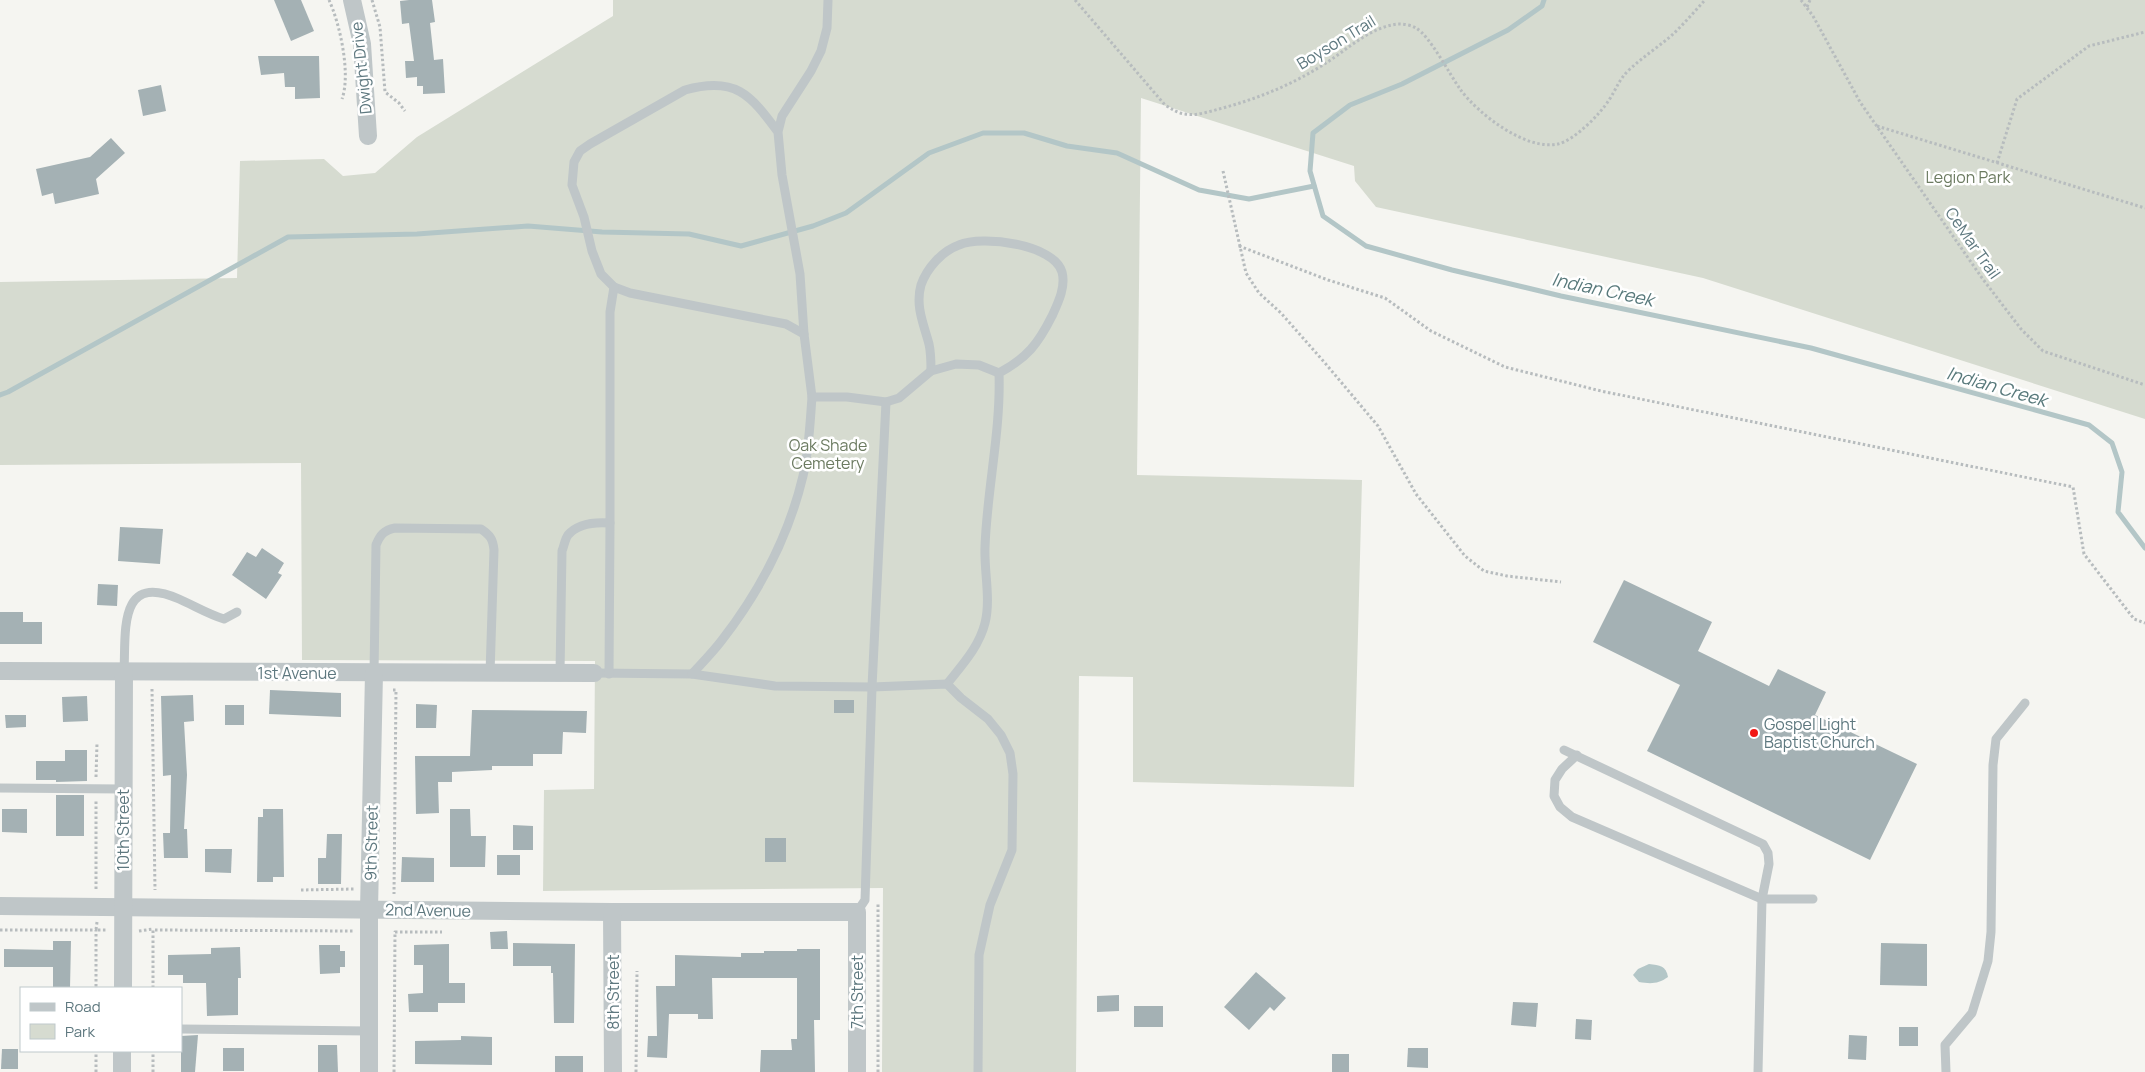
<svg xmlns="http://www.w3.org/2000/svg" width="2145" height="1072" font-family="Manrope,sans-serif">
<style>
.green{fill:#d6dbd0}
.water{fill:#b3c6c7}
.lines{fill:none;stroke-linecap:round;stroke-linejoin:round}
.stream{stroke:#b3c6c7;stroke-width:5}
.building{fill:#a4b1b4}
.path{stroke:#b7bcbe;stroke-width:3;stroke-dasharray:2.5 2.5;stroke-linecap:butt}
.service{stroke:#bfc6c8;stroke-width:9}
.minor{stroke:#bfc6c8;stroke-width:18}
.poi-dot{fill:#f21714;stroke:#fff;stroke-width:2}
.labels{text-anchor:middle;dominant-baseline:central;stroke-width:5;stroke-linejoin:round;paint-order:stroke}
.street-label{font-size:16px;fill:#5e787f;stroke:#fff}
.park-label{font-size:16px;fill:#6c7b61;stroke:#fff}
.poi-label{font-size:16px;fill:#5e787f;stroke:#fff;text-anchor:start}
.water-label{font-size:18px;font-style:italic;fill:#58797b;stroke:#fff}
</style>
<rect width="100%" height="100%" fill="#f5f5f1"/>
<path class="green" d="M613 0H2145V419L1703 278 1376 207 1355 181 1354 166 1141 98 1137 475 1362 480 1354 787 1133 782V677L1079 676 1076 1072H882L883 888 543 891 544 790 594 789 595 661 302 660 301 463 0 465V282L237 278 240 161 324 159 343 176 375 173 417 137 613 16Z"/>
<path class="water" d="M1649 964C1660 965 1666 966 1668 977 1658 984 1651 984 1639 982L1633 975 1638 969Z"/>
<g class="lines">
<g class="stream">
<path d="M1544 0 1542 6 1508 30 1402 84 1350 105 1313 133 1310 171 1323 216 1366 246 1452 270 1561 296 1811 348 2089 425 2112 443 2122 472 2118 512 2145 548"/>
<path d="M0 395 8 392 288 237 417 234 528 226 602 232 689 234 741 246 813 226 846 213 929 153 983 133H1024L1067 146 1117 153 1199 190 1249 199 1314 186"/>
</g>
</g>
<g class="building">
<path d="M274 0H301L314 31 291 41Z"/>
<path d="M409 0H432L435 22 430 23 434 60 443 59 445 93 423 94V86H417V77L406 78 405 61H414L409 23 402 24 400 1Z"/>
<path d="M258 56H319L320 98 295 99V87H285L284 73 261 75Z"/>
<path d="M161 85 166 111 143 116 138 90Z"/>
<path d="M111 138 125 153 96 179 99 194 55 204 53 193 42 196 36 169 90 157Z"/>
<path d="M120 527 163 529 160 564 118 561Z"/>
<path d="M262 548 284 563 278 573 282 575 266 599 232 575 247 552 256 557Z"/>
<path d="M1624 580 1712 622 1698 651 1769 686 1778 669 1826 692 1815 715 1917 764 1870 860 1647 751 1680 685 1593 642Z"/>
<path d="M98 584 118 585 117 606 97 605Z"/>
<path d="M0 612H23V622H42V644H0Z"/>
<path d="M270 690 341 693V717L269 714Z"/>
<path d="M193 695 194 721 184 722 187 775 184 829H187L188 858H164L163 833H170L171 775 163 776 161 696Z"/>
<path d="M87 696 88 721 63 722 62 697Z"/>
<rect x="834" y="700" width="20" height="13"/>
<path d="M416 704 437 705 436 728H416Z"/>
<rect x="225" y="705" width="19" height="20"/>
<path d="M472 710 587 711 586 733 563 732 562 754H533V766H492V770L452 772V782H438L439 813 416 814 415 756H470Z"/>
<path d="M5 715H26V727L6 728Z"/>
<path d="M65 750H87V781L56 782V780H36V761H65Z"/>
<rect x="56" y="795" width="28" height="41"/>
<path d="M2 809H27V833L2 832Z"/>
<path d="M263 809H283L284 877H273V882H257L258 817H263Z"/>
<path d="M450 809H470L471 836H486L485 867H450Z"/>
<path d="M513 825 533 826V850H513Z"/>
<path d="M327 834H342L341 884H318V858H326Z"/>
<rect x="765" y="838" width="21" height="24"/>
<path d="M205 849H232L231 873 205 872Z"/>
<rect x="497" y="855" width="23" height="20"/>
<path d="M402 857 434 858V882H401Z"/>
<path d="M507 931 508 949H491L490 932Z"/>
<path d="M53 941H71L70 988H53V967H4V949L53 950Z"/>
<path d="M513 943 575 944 574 1023H554L553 973H551V966H513Z"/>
<path d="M1881 943 1927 944V986L1880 985Z"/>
<path d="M449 944V983H465V1003H438V1012H409L408 994 423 993V965H414V945Z"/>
<path d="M319 945H340V951H345V967H340V973L320 974Z"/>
<path d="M240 947 241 978H238V1015L207 1016 206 983H183V975H168V955L211 954V948Z"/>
<path d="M797 949H820V1020H814L815 1072H760L761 1050H792L791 1039H797V978H712L713 1019H698V1014H669L667 1058 647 1057 648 1036H657L656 986H675V955L741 957V953H764V951H797Z"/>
<path d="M1256 972 1286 998 1274 1011 1270 1007 1249 1030 1224 1007Z"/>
<path d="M1119 995V1011L1097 1012V996Z"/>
<path d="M1513 1002 1538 1003 1536 1027 1511 1025Z"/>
<rect x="1134" y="1006" width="29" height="21"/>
<path d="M1576 1019 1592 1020 1591 1040 1575 1039Z"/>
<rect x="1899" y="1027" width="19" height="19"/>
<path d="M198 1035 195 1072H181V1036Z"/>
<path d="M1849 1035 1867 1036 1866 1060 1848 1059Z"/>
<path d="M461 1036 492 1037V1065L415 1064V1041L461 1040Z"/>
<path d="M318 1045H337L338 1072H318Z"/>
<rect x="223" y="1048" width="21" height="23"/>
<path d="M1408 1048H1428V1068L1407 1067Z"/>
<path d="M2 1049H18V1069H1Z"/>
<rect x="1332" y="1054" width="17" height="18"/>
<rect x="555" y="1056" width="28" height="16"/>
</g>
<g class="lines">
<g class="path">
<path d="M329 0C340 24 351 74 342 99"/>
<path d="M372 0 380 27 385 92 399 103 405 111"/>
<path d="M1075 0 1165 105C1172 109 1177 113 1185 114 1196 116 1208 112 1219 109 1257 99 1292 85 1326 63 1348 49 1370 27 1398 24 1404 24 1411 25 1416 28 1430 36 1450 75 1460 89 1478 114 1526 151 1558 144 1575 140 1600 114 1609 100 1617 88 1619 79 1630 69 1643 57 1658 47 1671 36 1683 25 1694 12 1705 0"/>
<path d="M1801 0 1813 16 1860 102 1982 278 2021 329 2043 351 2145 385"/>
<path d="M1807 7 1810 0"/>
<path d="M1877 126 2145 208"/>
<path d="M1997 163 2017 99 2089 46 2145 32"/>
<path d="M1223 171 1246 273 1259 293 1281 313 1325 363 1378 426 1416 494 1465 556 1484 571 1507 576 1561 582"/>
<path d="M1239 246 1328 280 1385 298 1431 331 1505 367 1601 391 2073 487 2084 554 2134 619 2145 623"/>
<path d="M152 689 155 890"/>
<path d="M393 690H396L394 894"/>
<path d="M96 777 97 743"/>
<path d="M96 889V801"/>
<path d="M301 890 354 889"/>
<path d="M97 922 96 930H107"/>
<path d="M0 930H96V988"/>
<path d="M139 931 153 929"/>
<path d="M153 988V930L353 931"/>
<path d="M96 1072V1051"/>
<path d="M153 1072V1051"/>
<path d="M394 1072 395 932H442"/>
<path d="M636 1072 637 971"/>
<path d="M878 1072V903"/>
</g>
<g class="service">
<path d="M778 132C750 94 735 76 685 90L590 144 580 151 574 162 572 185 584 217 592 251 601 274 614 287 630 293 786 324 804 334 800 274 782 175 778 132 782 116 811 71 821 51 827 28 828 0"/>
<path d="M804 334 812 397"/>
<path d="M931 371C931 362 931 353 929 344 924 325 915 306 921 285 927 268 942 251 959 245 982 235 1054 244 1062 272 1066 287 1058 303 1052 316 1038 344 1027 358 999 373 1001 431 987 489 985 547 984 572 991 599 985 623 979 647 962 665 947 684"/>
<path d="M124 672C126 631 118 572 179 599 195 606 208 614 224 619L237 612"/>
<path d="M374 673 376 545C380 535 384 530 395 528L481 529C490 535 493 539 494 550L490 673"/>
<path d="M560 673 562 551C564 546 565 539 568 535 578 523 596 522 610 523V312L614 287"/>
<path d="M594 673 692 674 775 686 872 687 947 684 961 698 988 719 1001 735 1010 753 1013 774 1012 850 990 905 979 955 978 1072"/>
<path d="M609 674 610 523"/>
<path d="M692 674C702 663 713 652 722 640 759 592 789 535 803 476 809 451 810 423 812 397H847L886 402 899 398 931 371 956 364 979 365 999 373"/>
<path d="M1564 750 1763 844 1768 853 1769 864 1762 899 1758 1072"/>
<path d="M1577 755 1562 769 1555 780 1554 796 1560 807 1572 817 1762 899H1813"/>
<path d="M0 788 123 789"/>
<path d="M857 912 865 900 872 687 886 402"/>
<path d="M181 1029 369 1031"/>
<path d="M1946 1072 1945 1045 1972 1013 1988 961 1991 932 1993 765 1996 739 2025 703"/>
</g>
<g class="minor">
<path d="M352 0 362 44 368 136"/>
<path d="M0 671 594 673"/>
<path d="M0 906 612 912H857V1072"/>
<path d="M612 912 613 1072"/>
<path d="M123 988 124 672"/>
<path d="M122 1072V1051"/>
<path d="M369 1072V910L374 673"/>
</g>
</g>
<circle class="poi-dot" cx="1754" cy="733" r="5"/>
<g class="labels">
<g class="street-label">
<text transform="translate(1336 42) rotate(-31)">Boyson Trail</text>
<text transform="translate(361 68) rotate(-96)">Dwight Drive</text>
<text transform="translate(1973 243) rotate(55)">CeMar Trail</text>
<text x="297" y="673">1st Avenue</text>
<text transform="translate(123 830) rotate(-90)">10th Street</text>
<text transform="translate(371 843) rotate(-89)">9th Street</text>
<text transform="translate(428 910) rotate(1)">2nd Avenue</text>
<text transform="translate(613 992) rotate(-90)">8th Street</text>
<text transform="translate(857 992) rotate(-90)">7th Street</text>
</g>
<g class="park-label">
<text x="1968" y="177">Legion Park</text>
<text x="828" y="445">Oak Shade<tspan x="828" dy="18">Cemetery</tspan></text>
</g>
<g class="poi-label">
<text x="1764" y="724">Gospel Light<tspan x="1764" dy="18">Baptist Church</tspan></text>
</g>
<g class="water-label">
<text transform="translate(1603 289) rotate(12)">Indian Creek</text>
<text transform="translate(1997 386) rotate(16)">Indian Creek</text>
</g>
</g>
<rect x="20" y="987" width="162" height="65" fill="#ffffff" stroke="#bfc9cc"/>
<rect x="30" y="1003" width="25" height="8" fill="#bfc6c8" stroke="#bfc9cc"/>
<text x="65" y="1012" font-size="15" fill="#5e787f">Road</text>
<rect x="30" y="1024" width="25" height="15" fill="#d6dbd0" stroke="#bfc9cc"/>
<text x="65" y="1037" font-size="15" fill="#5e787f">Park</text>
</svg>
